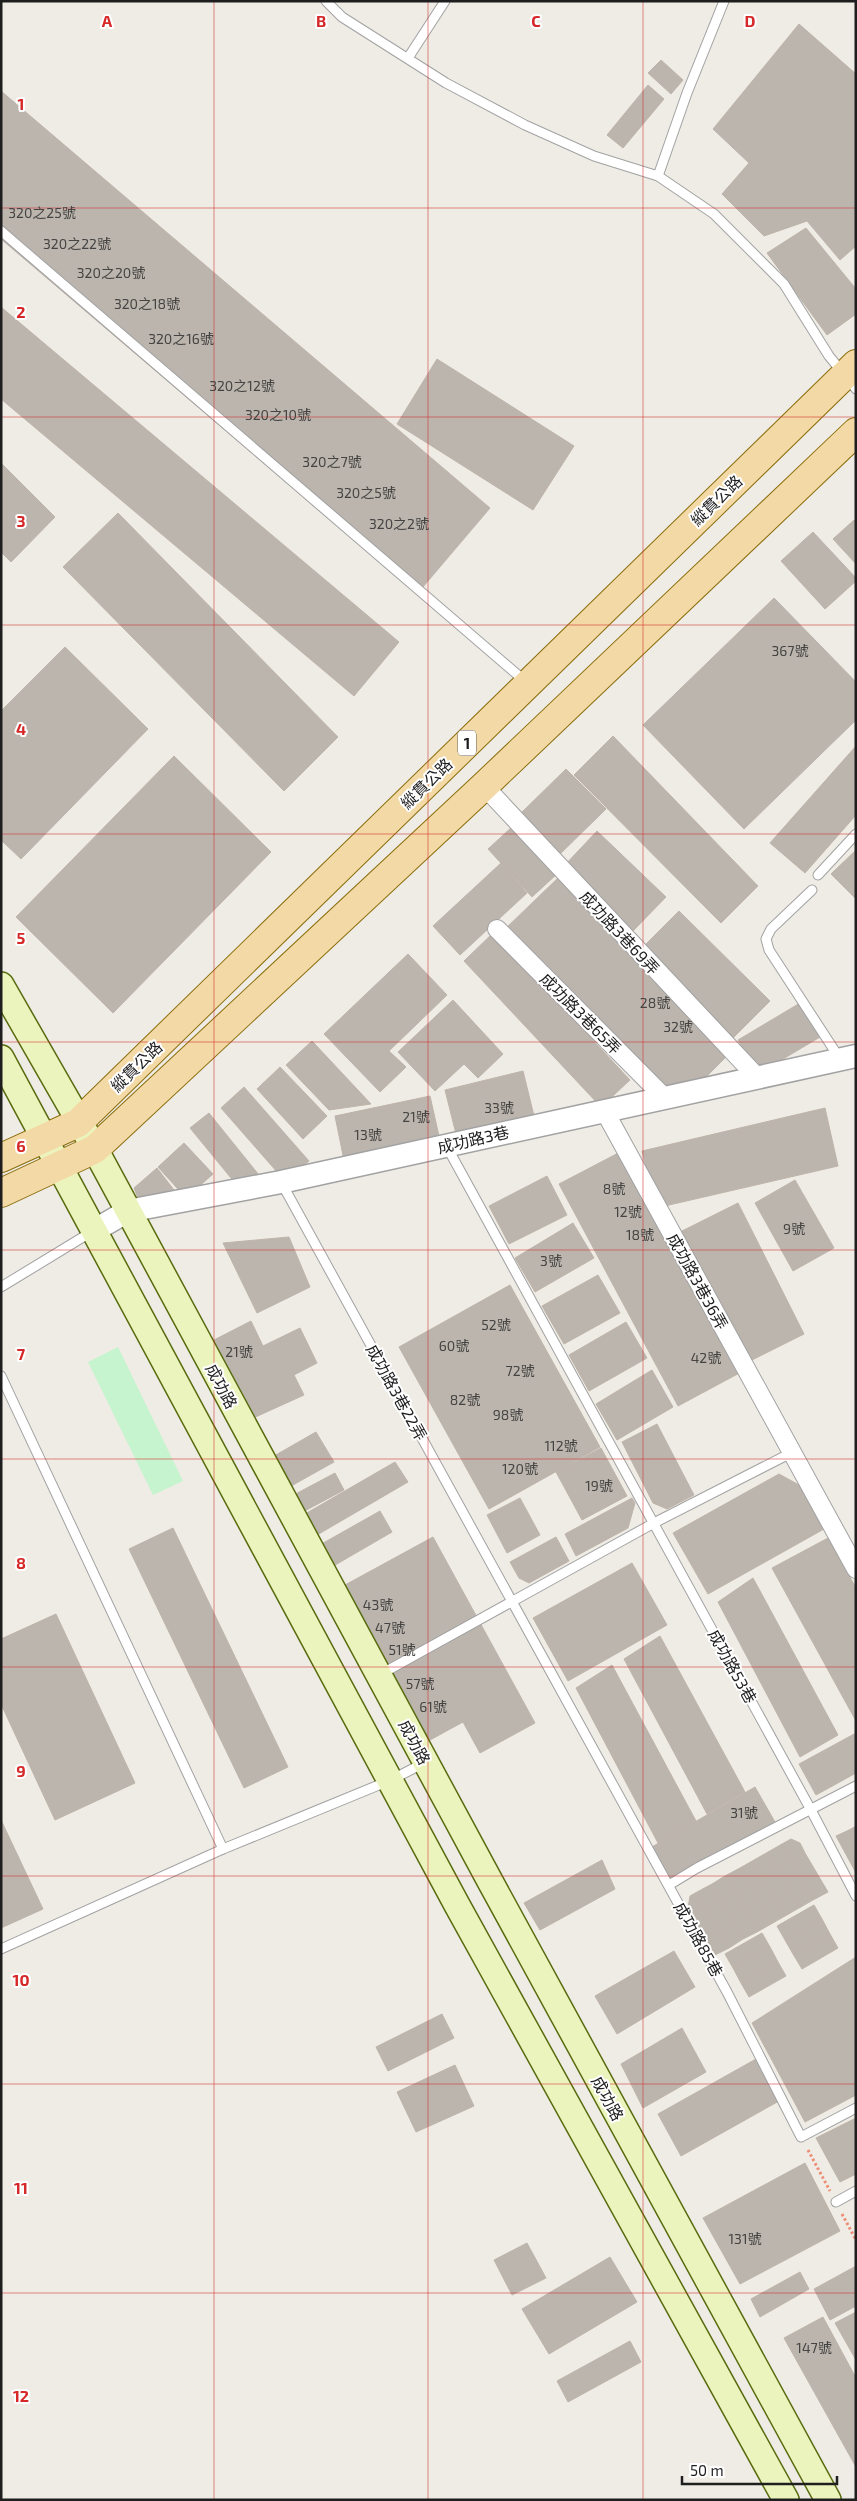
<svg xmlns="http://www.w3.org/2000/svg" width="857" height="2501" font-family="'Exo 2','Noto Sans TC',sans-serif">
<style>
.park{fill:#c6f4ce}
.building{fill:#bbb5ae;stroke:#bfb4a9}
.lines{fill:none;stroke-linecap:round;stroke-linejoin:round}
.service-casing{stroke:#a2a2a2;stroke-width:11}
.minor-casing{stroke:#a2a2a2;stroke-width:20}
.tertiary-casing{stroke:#a2a2a2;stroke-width:25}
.secondary-casing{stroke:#586c0f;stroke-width:28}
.primary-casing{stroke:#8b6e0d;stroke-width:30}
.path{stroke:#ed8f77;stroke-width:3;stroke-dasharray:2.5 2.5;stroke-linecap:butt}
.service{stroke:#fff;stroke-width:9}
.minor{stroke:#fff;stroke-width:18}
.tertiary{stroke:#fff;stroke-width:22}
.secondary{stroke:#ecf4be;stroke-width:25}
.primary{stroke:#f3d9a5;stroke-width:28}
.grid{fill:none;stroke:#d62828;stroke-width:1;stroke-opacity:0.55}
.labels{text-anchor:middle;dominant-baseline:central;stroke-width:4;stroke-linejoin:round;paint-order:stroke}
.number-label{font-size:14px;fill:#454442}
.shield{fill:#fff;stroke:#626262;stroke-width:1}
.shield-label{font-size:15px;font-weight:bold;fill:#1e1e1e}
.street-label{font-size:16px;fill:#1e1e1e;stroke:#fff}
.grid-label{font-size:16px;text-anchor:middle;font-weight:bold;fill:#d62828;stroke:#fff;stroke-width:4;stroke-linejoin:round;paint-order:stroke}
</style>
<rect width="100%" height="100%" fill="#eeece5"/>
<path class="park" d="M118 1347 183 1481 153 1495 88 1362Z"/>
<g class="building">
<path d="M799 24 856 74V246L840 260 807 221 764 236 722 194 749 163 713 129Z"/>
<path d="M661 60 683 80 671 94 648 73Z"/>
<path d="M648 85 664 99 623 148 607 135Z"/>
<path d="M1 91 490 508 417 594 1 239Z"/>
<path d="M806 228 856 289V314L827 335 767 253Z"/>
<path d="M1 307 399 642 354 696 1 399Z"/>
<path d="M437 359 574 446 533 510 397 424Z"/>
<path d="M1 463 55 517 11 562 1 552Z"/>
<path d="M118 513 338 737 284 791 63 567Z"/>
<path d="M854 520 856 522V564L833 539Z"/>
<path d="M813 532 856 578V581L825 609 781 561Z"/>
<path d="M774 598 856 682V720L744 829 643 725Z"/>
<path d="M65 647 148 729 21 859 1 840V711Z"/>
<path d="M613 736 758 886 721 923 574 775Z"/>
<path d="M856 746V815L805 873 770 843Z"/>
<path d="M174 756 271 852 113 1013 16 917Z"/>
<path d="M566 769 606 809 557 857 517 817Z"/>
<path d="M513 826 557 874 532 897 488 849Z"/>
<path d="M597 831 666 897 631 933 563 867Z"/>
<path d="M856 850V899L831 874Z"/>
<path d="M501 863 527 893 460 955 433 926Z"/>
<path d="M560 876 731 1052 697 1086 661 1091 504 930Z"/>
<path d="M679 911 770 1001 733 1038 643 947Z"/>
<path d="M493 933 630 1080 601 1107 464 961Z"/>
<path d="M408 954 447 995 389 1051 406 1067 380 1092 324 1034Z"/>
<path d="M453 1000 503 1054 478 1078 464 1064 435 1091 398 1052Z"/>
<path d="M800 1003 820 1037 758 1074 738 1040Z"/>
<path d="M312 1041 371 1104 329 1110 286 1065Z"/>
<path d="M280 1067 327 1116 303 1139 257 1089Z"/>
<path d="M523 1071 536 1124 458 1142 445 1090Z"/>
<path d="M244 1087 309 1161 285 1181 221 1108Z"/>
<path d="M430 1096 441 1145 345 1165 335 1116Z"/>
<path d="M825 1108 838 1166 656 1208 642 1151Z"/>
<path d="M209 1113 267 1185 240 1189 190 1128Z"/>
<path d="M184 1143 213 1174 186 1198 158 1167Z"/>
<path d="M626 1149 745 1370 678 1406 559 1184Z"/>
<path d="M157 1168 181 1199 140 1203 134 1188Z"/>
<path d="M547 1176 567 1215 509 1244 489 1206Z"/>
<path d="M795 1180 834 1248 793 1271 755 1203Z"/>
<path d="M738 1203 804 1334 746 1363 680 1232Z"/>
<path d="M573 1223 594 1258 535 1292 515 1258Z"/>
<path d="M289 1237 310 1287 257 1313 223 1243Z"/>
<path d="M598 1275 620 1313 564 1344 542 1306Z"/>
<path d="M510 1285 600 1447 489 1509 399 1347Z"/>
<path d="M251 1321 263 1346 300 1328 317 1363 294 1375 304 1395 251 1419 212 1341Z"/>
<path d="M626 1322 647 1358 589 1391 569 1355Z"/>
<path d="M652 1370 673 1407 617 1440 596 1404Z"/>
<path d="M657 1424 694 1495 667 1509 653 1503 622 1442Z"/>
<path d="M316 1432 334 1462 284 1490 267 1460Z"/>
<path d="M601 1448 627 1496 582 1520 556 1472Z"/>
<path d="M395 1462 408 1482 317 1535 305 1514Z"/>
<path d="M335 1473 344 1490 297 1515 288 1498Z"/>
<path d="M779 1474 799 1485 824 1529 708 1594 673 1533Z"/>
<path d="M520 1498 540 1535 507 1553 487 1515Z"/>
<path d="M632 1498 635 1503 628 1528 576 1556 565 1534Z"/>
<path d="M380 1511 392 1532 330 1568 318 1546Z"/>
<path d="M173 1528 288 1767 244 1788 129 1549Z"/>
<path d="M433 1537 535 1723 480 1753 463 1722 419 1746 334 1591Z"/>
<path d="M556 1537 569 1561 529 1583 519 1578 510 1562Z"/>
<path d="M828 1538 856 1588V1721L772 1568Z"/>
<path d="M632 1563 667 1625 568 1681 533 1618Z"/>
<path d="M753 1578 838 1735 800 1757 718 1602Z"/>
<path d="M56 1614 135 1783 55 1820 1 1704V1639Z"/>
<path d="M660 1636 745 1792 707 1814 624 1659Z"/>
<path d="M612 1665 696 1821 658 1843 576 1688Z"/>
<path d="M856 1733V1773L816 1795 799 1764Z"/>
<path d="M755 1787 775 1822 665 1885 645 1851Z"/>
<path d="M1 1820 43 1909 1 1928Z"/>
<path d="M856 1826V1843L849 1830Z"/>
<path d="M849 1830 856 1843V1873L836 1836Z"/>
<path d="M791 1839 800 1843 805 1853 791 1861 782 1844Z"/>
<path d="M782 1844 791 1861 777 1869 768 1852Z"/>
<path d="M768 1852 777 1869 763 1876 754 1860Z"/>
<path d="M805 1853 828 1892 813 1900 791 1861Z"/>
<path d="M602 1860 615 1889 540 1930 524 1903Z"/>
<path d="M754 1860 763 1876 749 1884 740 1868Z"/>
<path d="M791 1861 813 1900 799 1908 777 1869Z"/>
<path d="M740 1868 749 1884 735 1892 725 1876Z"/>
<path d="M777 1869 799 1908 785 1916 763 1876Z"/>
<path d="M725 1876 735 1892 721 1900 712 1884Z"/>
<path d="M763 1876 785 1916 771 1924 749 1884Z"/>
<path d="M712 1884 721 1900 707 1908 697 1892Z"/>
<path d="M749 1884 771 1924 757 1932 735 1892Z"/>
<path d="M697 1892 707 1908 692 1916 688 1908 690 1896Z"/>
<path d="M735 1892 757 1932 743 1939 721 1900Z"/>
<path d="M721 1900 743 1939 729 1948 707 1908Z"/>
<path d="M814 1905 822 1919 785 1940 777 1926Z"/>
<path d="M707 1908 729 1948 715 1955 692 1916Z"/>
<path d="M822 1919 830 1934 793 1954 785 1940Z"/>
<path d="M762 1933 770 1947 733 1968 725 1954Z"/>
<path d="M830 1934 838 1948 802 1969 793 1954Z"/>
<path d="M770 1947 778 1962 741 1983 733 1968Z"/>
<path d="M674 1951 695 1987 617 2034 595 1996Z"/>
<path d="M856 1957V2095L805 2122 752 2023Z"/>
<path d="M778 1962 786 1976 749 1997 741 1983Z"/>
<path d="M442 2014 454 2038 388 2071 376 2047Z"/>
<path d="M682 2028 706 2072 643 2108 621 2064Z"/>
<path d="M756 2059 779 2101 681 2156 658 2114Z"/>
<path d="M455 2065 474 2106 416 2132 397 2092Z"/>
<path d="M856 2118V2174L840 2182 816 2138Z"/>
<path d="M805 2163 840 2231 740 2284 703 2218Z"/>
<path d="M527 2243 546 2278 512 2295 494 2260Z"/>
<path d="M610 2257 637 2302 549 2354 522 2309Z"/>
<path d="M856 2266V2306L830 2320 814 2289Z"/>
<path d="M800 2272 809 2289 760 2317 751 2299Z"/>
<path d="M856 2312V2360L835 2323Z"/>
<path d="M823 2317 856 2378V2467L784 2338Z"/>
<path d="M630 2341 641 2362 568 2402 557 2381Z"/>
</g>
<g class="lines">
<defs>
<g id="service">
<path d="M326 1 342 17 446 83 525 125 594 156 658 176 714 214 784 284 829 356 856 389"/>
<path d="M408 58 445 1"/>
<path d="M658 176 687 93 724 1"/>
<path d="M1 231 526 682"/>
<path d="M818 875 856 834"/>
<path d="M812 890 771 929 766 939 769 950 840 1059"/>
<path d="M447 1147 811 1810 856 1896"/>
<path d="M281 1182 727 1992 801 2137 856 2108"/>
<path d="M1 1287 93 1231"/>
<path d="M1 1376 223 1849"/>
<path d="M381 1674 654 1523 791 1453"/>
<path d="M669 1885 697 1868 856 1786"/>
<path d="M1 1949 223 1849 391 1780 424 1763"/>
<path d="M836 2202 856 2191"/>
</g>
<g id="minor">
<path d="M484 786 757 1077"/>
<path d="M497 929 664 1097"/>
<path d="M604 1110 856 1569"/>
</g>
<path id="tertiary" d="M95 1230 128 1211 281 1182 856 1056"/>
<g id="secondary">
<path d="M1 985 95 1149 491 1883 828 2500"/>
<path d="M1 1058 457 1905 786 2500"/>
</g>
<g id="primary">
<path d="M1 1158 78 1123 856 364"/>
<path d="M1 1193 95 1149 484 786 856 432"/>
</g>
</defs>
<use href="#service" class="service-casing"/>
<use href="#minor" class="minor-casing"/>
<use href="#tertiary" class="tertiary-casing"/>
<use href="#secondary" class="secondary-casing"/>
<use href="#primary" class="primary-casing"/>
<g class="path">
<path d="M808 2150 830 2191"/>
<path d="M842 2214 856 2240"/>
</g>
<use href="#service" class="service"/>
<use href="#minor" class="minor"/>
<use href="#tertiary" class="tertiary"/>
<use href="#secondary" class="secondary"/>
<use href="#primary" class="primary"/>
</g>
<path class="grid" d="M214 1V2500M428 1V2500M643 1V2500M1 208H856M1 417H856M1 625H856M1 834H856M1 1042H856M1 1250H856M1 1459H856M1 1667H856M1 1876H856M1 2084H856M1 2293H856"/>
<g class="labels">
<g class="number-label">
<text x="42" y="212">320之25號</text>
<text x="77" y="243">320之22號</text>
<text x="111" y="272">320之20號</text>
<text x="147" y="303">320之18號</text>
<text x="181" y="338">320之16號</text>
<text x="242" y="385">320之12號</text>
<text x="278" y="414">320之10號</text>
<text x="332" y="461">320之7號</text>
<text x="366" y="492">320之5號</text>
<text x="399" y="523">320之2號</text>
<text x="790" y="650">367號</text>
<text x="655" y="1002">28號</text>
<text x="678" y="1026">32號</text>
<text x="499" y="1107">33號</text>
<text x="416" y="1116">21號</text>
<text x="368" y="1134">13號</text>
<text x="614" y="1188">8號</text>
<text x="628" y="1211">12號</text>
<text x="794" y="1228">9號</text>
<text x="640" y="1234">18號</text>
<text x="551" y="1260">3號</text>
<text x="496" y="1324">52號</text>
<text x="454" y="1345">60號</text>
<text x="239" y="1351">21號</text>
<text x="706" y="1357">42號</text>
<text x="520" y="1370">72號</text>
<text x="465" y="1399">82號</text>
<text x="508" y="1414">98號</text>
<text x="561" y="1445">112號</text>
<text x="520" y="1468">120號</text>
<text x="599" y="1485">19號</text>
<text x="378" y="1604">43號</text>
<text x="390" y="1627">47號</text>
<text x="402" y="1649">51號</text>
<text x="420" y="1683">57號</text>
<text x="433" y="1706">61號</text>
<text x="744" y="1812">31號</text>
<text x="745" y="2238">131號</text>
<text x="814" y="2347">147號</text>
</g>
<rect class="shield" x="458" y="730.5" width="18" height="25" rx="4"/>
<g class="shield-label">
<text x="467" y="743">1</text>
</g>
<g class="street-label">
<text transform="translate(716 500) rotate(-44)">縱貫公路</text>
<text transform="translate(426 783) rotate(-44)">縱貫公路</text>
<text transform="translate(620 932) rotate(47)">成功路3巷69弄</text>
<text transform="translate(581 1013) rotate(45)">成功路3巷65弄</text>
<text transform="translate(136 1066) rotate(-44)">縱貫公路</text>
<text transform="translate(473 1139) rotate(-13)">成功路3巷</text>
<text transform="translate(698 1281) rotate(61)">成功路3巷36弄</text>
<text transform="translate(222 1386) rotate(62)">成功路</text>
<text transform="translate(397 1392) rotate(61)">成功路3巷22弄</text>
<text transform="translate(733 1666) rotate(61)">成功路53巷</text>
<text transform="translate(415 1742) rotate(62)">成功路</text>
<text transform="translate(699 1939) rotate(61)">成功路85巷</text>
<text transform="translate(608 2098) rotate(61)">成功路</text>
</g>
</g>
<g class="grid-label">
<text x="107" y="27">A</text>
<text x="321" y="27">B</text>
<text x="536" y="27">C</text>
<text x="750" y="27">D</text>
<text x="21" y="110">1</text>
<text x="21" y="318">2</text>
<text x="21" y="527">3</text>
<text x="21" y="735">4</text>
<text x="21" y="944">5</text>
<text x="21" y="1152">6</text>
<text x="21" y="1360">7</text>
<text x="21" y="1569">8</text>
<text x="21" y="1777">9</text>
<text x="21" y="1986">10</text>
<text x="21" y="2194">11</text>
<text x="21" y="2402">12</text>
</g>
<rect width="857" height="2501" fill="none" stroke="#1e1e1e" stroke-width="5"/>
<path d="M682 2476v8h155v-8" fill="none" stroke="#1e1e1e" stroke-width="2.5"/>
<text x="690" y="2476" font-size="15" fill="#1e1e1e" stroke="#ffffff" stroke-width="4" paint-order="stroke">50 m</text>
</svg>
